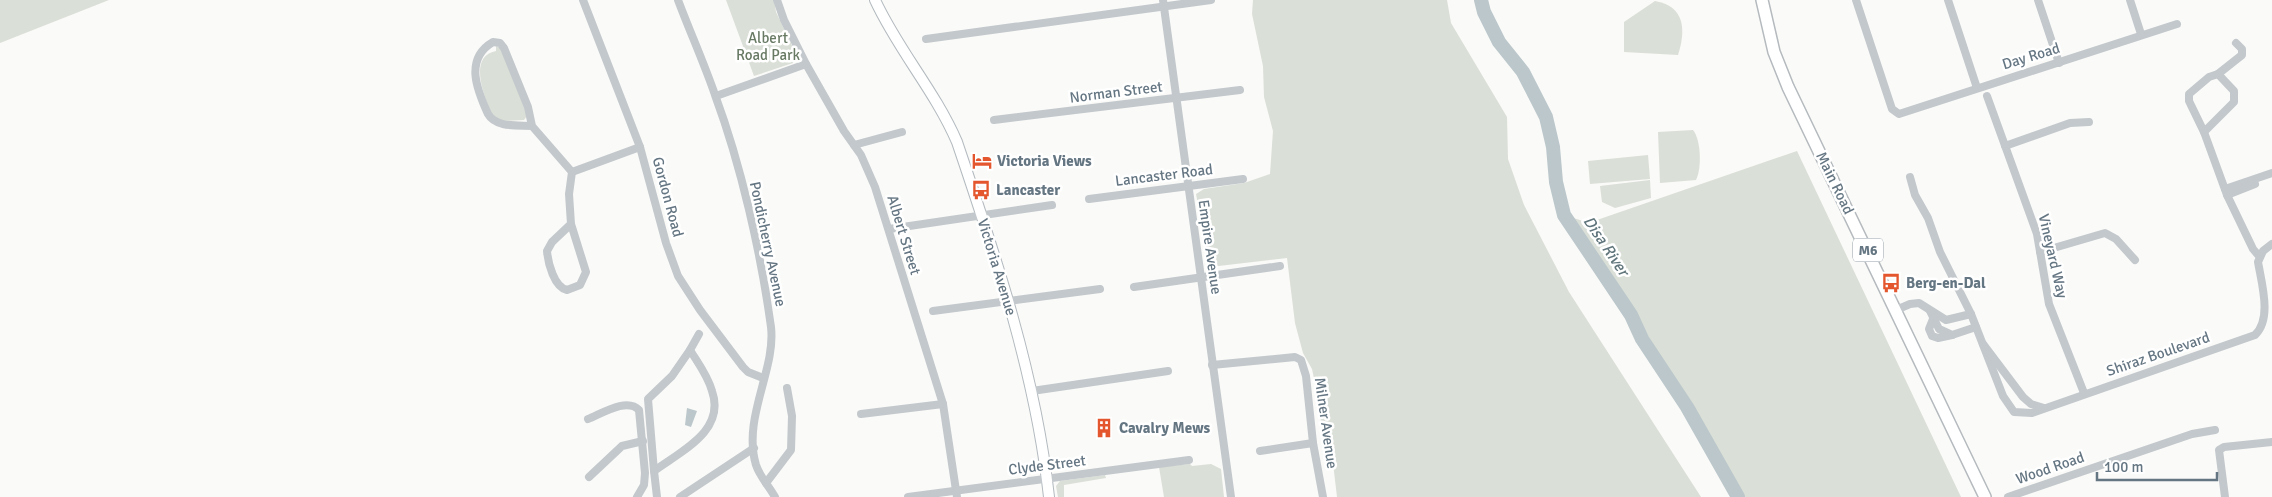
<svg xmlns="http://www.w3.org/2000/svg" width="2272" height="497" font-family="Signika,sans-serif">
<style>
.green{fill:#dadfd7}
.water{fill:#bbc7cb}
.lines{fill:none;stroke-linecap:round;stroke-linejoin:round}
.river{stroke:#bbc7cb;stroke-width:14}
.secondary-casing{stroke:#b3babf;stroke-width:12}
.primary-casing{stroke:#b5babe;stroke-width:14}
.street{stroke:#c3c8cc;stroke-width:8}
.secondary{stroke:#fff;stroke-width:10}
.primary{stroke:#fff;stroke-width:11}
.labels{text-anchor:middle;dominant-baseline:central;stroke-width:5;stroke-linejoin:round;paint-order:stroke}
.shield{fill:#fff;stroke:#939fa8;stroke-width:1}
.shield-label{font-size:14px;font-weight:bold;fill:#657683}
.park-label{font-size:15px;fill:#687a64;stroke:#fff}
.street-label{font-size:15px;fill:#657683;stroke:#fff}
.poi-label{font-size:15px;font-weight:bold;fill:#657683;stroke:#fff;text-anchor:start}
.water-label{font-size:16px;font-style:italic;fill:#60757c;stroke:#fff}
</style>
<rect width="100%" height="100%" fill="#fafaf8"/>
<g class="green">
<path d="M0 0H109L0 43Z"/>
<path d="M726 0H774L776 12 797 56 793 63 754 76Z"/>
<path d="M1253 0H1447L1451 23 1507 117 1508 159 1524 205 1569 292 1701 497H1337L1333 463 1323 435 1315 383 1312 369 1303 353 1295 323 1287 258 1210 267 1196 194 1204 189 1244 183 1270 174 1273 131 1264 97 1263 66 1252 14Z"/>
<path d="M1655 1C1685 6 1686 30 1678 55L1624 52V22Z"/>
<path d="M496 46 502 49 527 110V116L524 120 502 121 493 117C486 100 466 57 496 51Z"/>
<path d="M1693 130C1701 140 1702 168 1696 180L1660 183 1658 132Z"/>
<path d="M1797 151 1961 497H1738L1687 407 1642 339 1631 315 1564 215 1586 222 1597 220Z"/>
<path d="M1648 155 1650 179 1590 184 1588 161Z"/>
<path d="M1650 180 1651 198 1615 208 1602 202 1600 186Z"/>
<path d="M1190 464 1192 466 1211 464 1221 469 1224 497H1164L1159 467Z"/>
<path d="M1105 475 1106 478 1064 485V497H1058L1056 486 1060 481Z"/>
</g>
<path class="water" d="M687 408 697 411 691 427 685 425Z"/>
<g class="lines">
<path class="river" d="M1481 0 1484 12 1499 42 1523 72 1546 117 1553 147 1556 182 1564 215 1631 315 1642 339 1687 407 1738 497"/>
<defs>
<path id="secondary" d="M875 0C898 50 935 91 957 142 996 257 1036 376 1049 497"/>
<path id="primary" d="M1762 0 1774 52 1788 87 1985 497"/>
</defs>
<use href="#secondary" class="secondary-casing"/>
<use href="#primary" class="primary-casing"/>
<g class="street">
<path d="M583 0 640 147 666 243 678 276 700 310 743 367 748 372 763 378"/>
<path d="M678 0C690 32 704 63 715 95 741 165 761 253 771 327 776 370 742 418 756 465 760 477 769 486 775 497"/>
<path d="M777 0 784 20 806 64 844 131 861 155 875 187 943 404 957 497"/>
<path d="M1163 0 1231 497"/>
<path d="M1856 0 1892 109 1899 114 2177 24"/>
<path d="M1948 0 1977 88"/>
<path d="M2038 0 2059 63"/>
<path d="M2130 0 2141 34"/>
<path d="M926 39 1211 0"/>
<path d="M2218 74 2234 91V102L2204 132 2189 101V94L2209 77Z"/>
<path d="M2218 74 2242 55V49L2236 43"/>
<path d="M716 96 806 64"/>
<path d="M1987 96 2037 234 2049 304 2084 393"/>
<path d="M994 120 1240 90"/>
<path d="M532 126C518 125 496 128 488 114 477 90 464 59 493 42L500 43 504 48 528 107 532 126 572 172 569 194 571 224 552 242 547 251C548 263 554 287 567 290L580 285 586 272 571 224"/>
<path d="M2204 132 2227 195 2253 249 2259 256"/>
<path d="M854 145 902 132"/>
<path d="M2005 146 2070 123 2089 122"/>
<path d="M572 172 640 147"/>
<path d="M1910 177 1915 195 1928 218 1940 252 1971 314 2003 396 2014 412 2032 413 2255 335C2272 319 2262 285 2258 262L2263 251 2272 244"/>
<path d="M2225 189 2272 173"/>
<path d="M2227 195 2255 184"/>
<path d="M1089 199 1243 179"/>
<path d="M889 229 1052 205"/>
<path d="M2040 252 2105 233 2116 239 2135 260"/>
<path d="M1134 287 1280 266"/>
<path d="M1896 310 1910 304 1919 303 1946 320 1971 314"/>
<path d="M933 311 1100 289"/>
<path d="M1930 311 1939 329 1952 335 1976 327"/>
<path d="M1933 319 1929 329 1932 336 1938 338 1952 335"/>
<path d="M1983 344 2023 397 2031 404 2044 408"/>
<path d="M1212 365 1295 357 1301 360 1306 376 1313 443 1323 497"/>
<path d="M1032 391 1168 371"/>
<path d="M861 414 943 404"/>
<path d="M588 419C601 414 627 397 639 410L645 473 644 485 637 497"/>
<path d="M1260 451 1313 443"/>
<path d="M654 471 648 399 672 376 690 350"/>
<path d="M589 477 622 446 643 441"/>
<path d="M766 483 791 450 792 416 787 388"/>
<path d="M657 497 654 471C681 451 726 431 712 391 708 376 698 363 690 350L699 334"/>
<path d="M680 497 754 448"/>
<path d="M908 497 1189 460"/>
<path d="M2008 497 2192 434 2215 430"/>
<path d="M2225 497 2219 450 2224 447 2272 442"/>
</g>
<use href="#secondary" class="secondary"/>
<use href="#primary" class="primary"/>
</g>
<defs>
<symbol id="hotel-bare" viewBox="-9 -9 18 18"><path d="M-6-4.5h1.5V1H6V5H4.5V3h-9V5H-6ZM-4 0a1.8 1.8 0 1 1 3.6 0ZM.5 0V-2.5h3Q6-2.5 6 0Z" fill="#e4572e" stroke="#fff" stroke-width="2.5" paint-order="stroke"/></symbol>
<symbol id="bus-bare" viewBox="-9 -9 18 18"><path d="M-5-6H5V4H4V6H2V4H-2V6H-4V4H-5ZM-3.5-4V0h7V-4ZM-3.5 1.2v1.5H-2V1.2ZM2 1.2v1.5H3.5V1.2Z" fill="#e4572e" stroke="#fff" stroke-width="2.5" paint-order="stroke"/></symbol>
<symbol id="building-bare" viewBox="-9 -9 18 18"><path d="M-4-6H4V6H1V3H-1V6H-4ZM-2.5-4.3h1.7v1.8h-1.7ZM.8-4.3h1.7v1.8H.8ZM-2.5-1h1.7V.8h-1.7ZM.8-1h1.7V.8H.8Z" fill="#e4572e" stroke="#fff" stroke-width="2.5" paint-order="stroke"/></symbol>
</defs>
<g fill-rule="evenodd">
<use href="#hotel-bare" x="968" y="147" width="28" height="28"/>
<use href="#bus-bare" x="967" y="176" width="28" height="28"/>
<use href="#bus-bare" x="1877" y="269" width="28" height="28"/>
<use href="#building-bare" x="1090" y="414" width="28" height="28"/>
</g>
<g class="labels">
<rect class="shield" x="1853" y="238.5" width="30" height="23" rx="4"/>
<g class="shield-label">
<text x="1868" y="250">M6</text>
</g>
<g class="park-label">
<text x="768" y="38">Albert<tspan x="768" dy="17">Road Park</tspan></text>
</g>
<g class="street-label">
<text transform="translate(2031 56) rotate(-17)">Day Road</text>
<text transform="translate(1116 92) rotate(-7)">Norman Street</text>
<text transform="translate(1164 175) rotate(-7)">Lancaster Road</text>
<text transform="translate(1835 183) rotate(64)">Main Road</text>
<text transform="translate(668 197) rotate(75)">Gordon Road</text>
<text transform="translate(904 235) rotate(73)">Albert Street</text>
<text transform="translate(768 244) rotate(78)">Pondicherry Avenue</text>
<text transform="translate(1210 247) rotate(82)">Empire Avenue</text>
<text transform="translate(2053 256) rotate(77)">Vineyard Way</text>
<text transform="translate(997 267) rotate(73)">Victoria Avenue</text>
<text transform="translate(2158 354) rotate(-19)">Shiraz Boulevard</text>
<text transform="translate(1326 423) rotate(82)">Milner Avenue</text>
<text transform="translate(1047 465) rotate(-7)">Clyde Street</text>
<text transform="translate(2050 468) rotate(-19)">Wood Road</text>
</g>
<g class="poi-label">
<text x="997" y="161">Victoria Views</text>
<text x="996" y="190">Lancaster</text>
<text x="1906" y="283">Berg-en-Dal</text>
<text x="1119" y="428">Cavalry Mews</text>
</g>
<g class="water-label">
<text transform="translate(1606 246) rotate(56)">Disa River</text>
</g>
</g>
<path d="M2097 472v8h120v-8" fill="none" stroke="#657683" stroke-width="2.5"/>
<text x="2104" y="472" font-size="15" fill="#657683" stroke="#ffffff" stroke-width="4" paint-order="stroke">100 m</text>
</svg>
